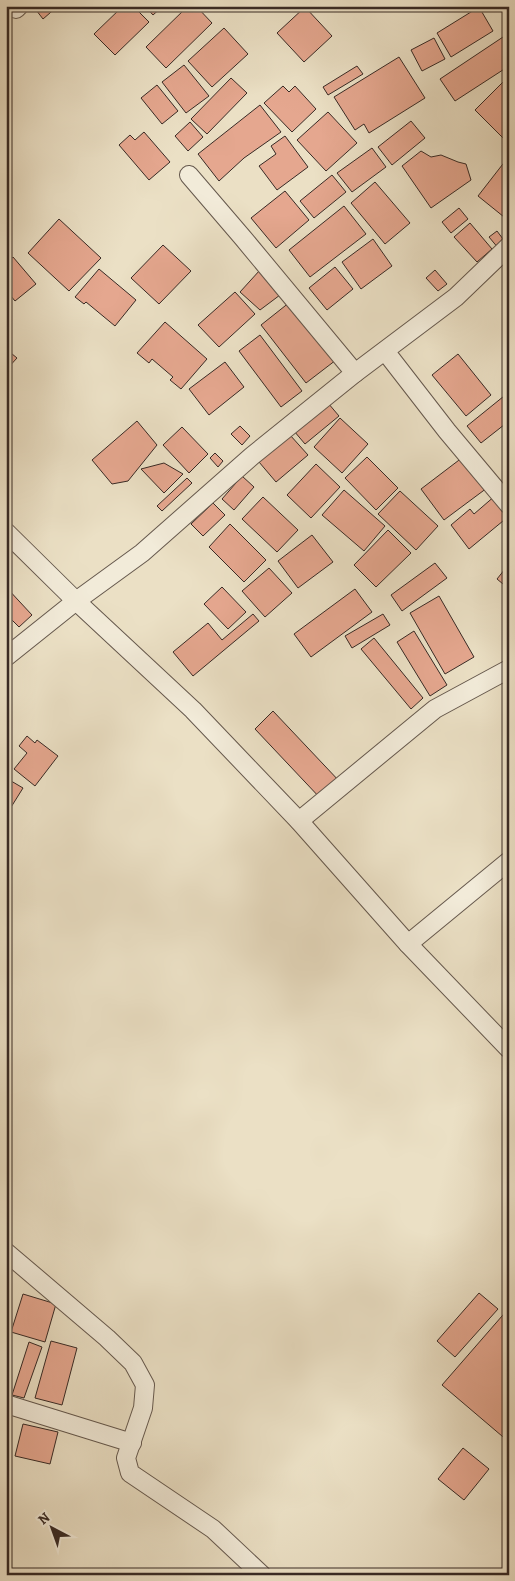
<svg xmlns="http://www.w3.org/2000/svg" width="515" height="1581" font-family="Alegreya,serif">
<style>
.building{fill:#e5a78f;stroke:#382a25}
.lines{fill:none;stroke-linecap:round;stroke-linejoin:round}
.minor-casing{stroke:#65584d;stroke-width:20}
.minor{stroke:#f2ebd9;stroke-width:18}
</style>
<rect width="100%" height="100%" fill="#ebe0c5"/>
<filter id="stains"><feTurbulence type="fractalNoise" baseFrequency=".004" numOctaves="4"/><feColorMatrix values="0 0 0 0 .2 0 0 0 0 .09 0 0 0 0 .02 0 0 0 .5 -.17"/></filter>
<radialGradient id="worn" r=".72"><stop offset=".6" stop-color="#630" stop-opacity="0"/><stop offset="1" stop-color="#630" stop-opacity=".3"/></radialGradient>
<g class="building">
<path d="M33 6H58L43 19Z"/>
<path d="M123 6H133L149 22 115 55 94 34Z"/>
<path d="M145 6H163L153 15Z"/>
<path d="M188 6H196L212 23 166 68 146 47Z"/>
<path d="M305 7 332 36 304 62 277 33Z"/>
<path d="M479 7 493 31 451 57 437 33Z"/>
<path d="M224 28 248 54 212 87 188 61Z"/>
<path d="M506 35 509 39V66L455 101 440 79Z"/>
<path d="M434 38 445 59 422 71 411 50Z"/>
<path d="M399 57 425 98 369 133 364 124 355 130 334 97Z"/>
<path d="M184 65 209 96 186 113 162 82Z"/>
<path d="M357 66 363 74 328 95 323 87Z"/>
<path d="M231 78 247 93 207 134 191 119Z"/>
<path d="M504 81 509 86V131L503 138 475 110Z"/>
<path d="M157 85 178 111 162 124 141 98Z"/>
<path d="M283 86 289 92 295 86 316 109 292 132 264 103Z"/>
<path d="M260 105 281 132 244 158 219 181 198 154Z"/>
<path d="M328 112 357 143 326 171 297 140Z"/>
<path d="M411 121 425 138 392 165 378 147Z"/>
<path d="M190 122 203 137 188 151 175 136Z"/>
<path d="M144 132 170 162 149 180 119 145 130 135 135 140Z"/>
<path d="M285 136 308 167 277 190 259 166 276 154 271 146Z"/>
<path d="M372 148 386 167 352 192 337 173Z"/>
<path d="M421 151 431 157 441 155 458 162 466 164 471 180 431 208 402 166Z"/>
<path d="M506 160 509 162V221L478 196Z"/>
<path d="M332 175 346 192 314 218 300 201Z"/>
<path d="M375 182 410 223 385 244 351 203Z"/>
<path d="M285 191 309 220 276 248 251 218Z"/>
<path d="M344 206 366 234 310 277 289 250Z"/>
<path d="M459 208 468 219 451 233 442 222Z"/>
<path d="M59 219 101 258 69 291 28 253Z"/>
<path d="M470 223 492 249 477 262 454 237Z"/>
<path d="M497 231 506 243 499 249 489 237Z"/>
<path d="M373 239 392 266 361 289 342 262Z"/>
<path d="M163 245 191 271 159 304 131 278Z"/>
<path d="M13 257 36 284 15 301 6 290V263Z"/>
<path d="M335 267 353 289 327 310 309 288Z"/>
<path d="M99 269 136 300 115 326 86 302 84 304 75 297Z"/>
<path d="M260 270 280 295 260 310 240 292Z"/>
<path d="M435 270 447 284 438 291 426 278Z"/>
<path d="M235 292 255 314 219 347 198 325Z"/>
<path d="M290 302 336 360 306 383 261 325Z"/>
<path d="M165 322 207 359 181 389 170 380 173 377 152 359 149 363 137 353Z"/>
<path d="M260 335 302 391 281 407 239 351Z"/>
<path d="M6 349 17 358 6 370Z"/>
<path d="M458 354 491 395 466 416 432 375Z"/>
<path d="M225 362 244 387 209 415 189 389Z"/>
<path d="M509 392V421L481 443 467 426Z"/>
<path d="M328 403 339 416 305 444 294 431Z"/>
<path d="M340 418 368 444 342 473 314 447Z"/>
<path d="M137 421 157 445 128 481 112 484 92 460Z"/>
<path d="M240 426 250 436 242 445 231 434Z"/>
<path d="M182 427 208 454 189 473 163 445Z"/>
<path d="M290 435 308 455 276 482 259 462Z"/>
<path d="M215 453 223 461 218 467 210 458Z"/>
<path d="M467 454 491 485 444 520 421 489Z"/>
<path d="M367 457 398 488 376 510 345 478Z"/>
<path d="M164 463 183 474 164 493 141 469Z"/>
<path d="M316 464 340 487 311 518 287 495Z"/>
<path d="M242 476 254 487 234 510 222 499Z"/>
<path d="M187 478 192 483 162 511 157 506Z"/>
<path d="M344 490 385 526 364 551 322 515Z"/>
<path d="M400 491 438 526 416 550 378 514Z"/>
<path d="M496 495 509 511V516L469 549 451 525 470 509 474 514Z"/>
<path d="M263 497 298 530 277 552 242 519Z"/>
<path d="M213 503 225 515 203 536 191 524Z"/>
<path d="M230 524 266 560 244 582 209 547Z"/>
<path d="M388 530 411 553 376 587 354 565Z"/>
<path d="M312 535 333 562 298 588 278 561Z"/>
<path d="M435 563 447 578 402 611 391 595Z"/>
<path d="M509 564V589L497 579Z"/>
<path d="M269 568 292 593 265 617 242 591Z"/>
<path d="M6 587 32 615 19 627 6 614Z"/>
<path d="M222 587 246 612 228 629 204 604Z"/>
<path d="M355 589 372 612 311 657 294 634Z"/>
<path d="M439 596 474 657 445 674 410 613Z"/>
<path d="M253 614 259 621 193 676 173 652 208 623 222 640Z"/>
<path d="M383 614 390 625 352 648 345 636Z"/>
<path d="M414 631 447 685 430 696 397 642Z"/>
<path d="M374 638 423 698 411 709 361 649Z"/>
<path d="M273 711 341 783 322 800 255 729Z"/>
<path d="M27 736 35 743 37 740 58 756 35 786 14 769 27 753 19 746Z"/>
<path d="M6 778 23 788 8 812 6 811Z"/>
<path d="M479 1293 498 1309 455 1357 437 1341Z"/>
<path d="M23 1294 56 1304 45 1342 11 1332Z"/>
<path d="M509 1308V1442L442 1385Z"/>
<path d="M51 1341 77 1348 62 1405 35 1398Z"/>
<path d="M29 1342 42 1347 24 1398 12 1395Z"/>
<path d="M23 1424 58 1432 50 1464 15 1456Z"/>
<path d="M463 1448 489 1469 464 1500 438 1479Z"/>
</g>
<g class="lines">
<defs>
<g id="minor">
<path d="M16 9 19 6"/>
<path d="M189 175 243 238 355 373"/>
<path d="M385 351 447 431 509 505"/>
<path d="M6 532 76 601 193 710 299 821 408 944 509 1049"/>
<path d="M6 657 76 601 142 553 252 456 355 373 456 297 509 246"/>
<path d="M299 821 435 709 509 669"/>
<path d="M408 944 509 861"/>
<path d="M6 1252 107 1338 133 1363 145 1385 143 1408 126 1458 130 1473 213 1529 262 1575"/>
<path d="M6 1404 132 1443"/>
</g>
</defs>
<use href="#minor" class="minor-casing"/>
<use href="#minor" class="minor"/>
</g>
<rect width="515" height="1581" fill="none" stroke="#ebe0c5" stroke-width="25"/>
<rect x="8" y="8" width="500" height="1566" fill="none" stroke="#382a25" stroke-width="2.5"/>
<rect x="12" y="12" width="490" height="1556" fill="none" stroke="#382a25"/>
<g transform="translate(52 1528) rotate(319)" stroke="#f2ebd9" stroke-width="4" paint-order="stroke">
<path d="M0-4L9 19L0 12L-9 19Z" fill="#382a25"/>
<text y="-8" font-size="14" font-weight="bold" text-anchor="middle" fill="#382a25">N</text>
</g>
<rect width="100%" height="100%" filter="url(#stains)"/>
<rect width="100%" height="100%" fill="url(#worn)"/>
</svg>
